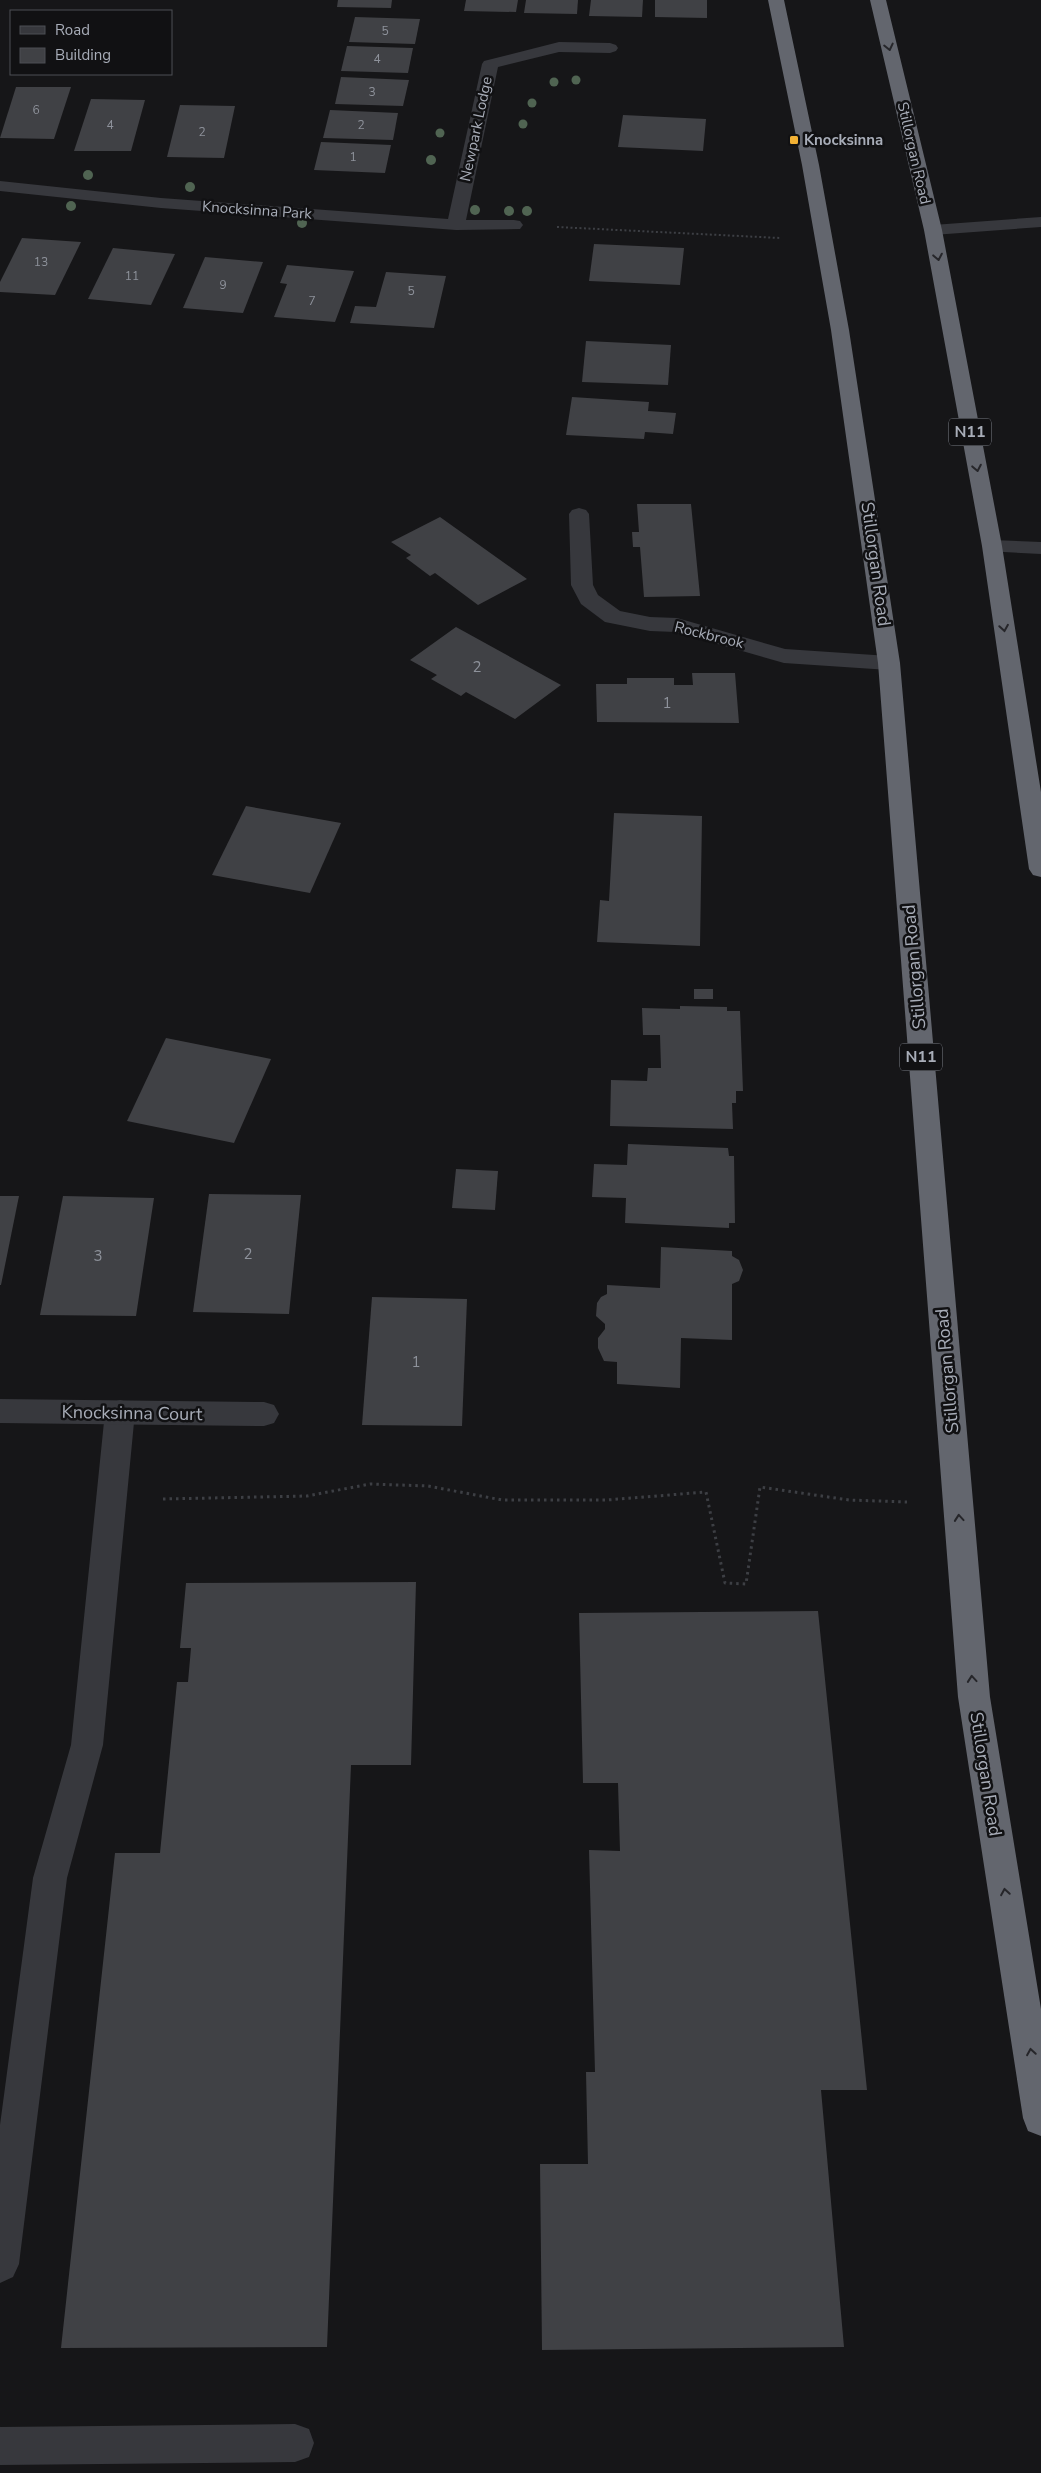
<svg xmlns="http://www.w3.org/2000/svg" width="1041" height="2473" font-family="'Nunito Sans',sans-serif">
<style>
.building{fill:#404145}
.lines{fill:none;stroke-linecap:round;stroke-linejoin:round}
.path-far1{stroke:#3d3f44;stroke-width:2;stroke-dasharray:2 2.5;stroke-linecap:butt}
.path{stroke:#3d3f44;stroke-width:3;stroke-dasharray:2.5 4;stroke-linecap:butt}
.lane{fill:#37383d;fill-rule:evenodd}
.street{fill:#37383d;fill-rule:evenodd}
.highway{fill:#63666e;fill-rule:evenodd}
.tree{fill:#506452}
.oneway{stroke:#26262a}
.poi-dot{fill:#f2b134;stroke:#111113;stroke-width:2}
.labels{text-anchor:middle;dominant-baseline:central;stroke-width:5;stroke-linejoin:round;paint-order:stroke}
.far-number-label{font-size:12px;fill:#8e929b}
.far-street-label{font-size:15px;fill:#a8adb8;stroke:#111113}
.far-poi-label{font-size:15px;font-weight:bold;fill:#a8adb8;stroke:#111113;text-anchor:start}
.number-label{font-size:15px;fill:#8e929b}
.shield{fill:#111113;stroke:#7b7e86;stroke-width:1}
.shield-label{font-size:16px;font-weight:bold;fill:#a8adb8}
.street-label{font-size:18px;fill:#a8adb8;stroke:#111113}
</style>
<rect width="100%" height="100%" fill="#161618"/>
<g class="building">
<path d="M338 0H392L391 8 337 7Z"/>
<path d="M466 0H518L516 12 464 11Z"/>
<path d="M526 0H578L577 14 524 13Z"/>
<path d="M591 0H643L642 17 589 16Z"/>
<path d="M655 0H707V18L655 17Z"/>
<path d="M355 17 420 19 415 44 349 42Z"/>
<path d="M347 46 413 48 408 73 341 71Z"/>
<path d="M341 77 409 80 403 106 335 104Z"/>
<path d="M16 87H71L54 139 0 138Z"/>
<path d="M91 99 145 100 131 151H74Z"/>
<path d="M180 105 235 106 224 158 167 157Z"/>
<path d="M330 110 398 113 393 140 323 138Z"/>
<path d="M623 115 706 119 703 151 618 147Z"/>
<path d="M321 142 391 145 385 173 314 170Z"/>
<path d="M22 238 81 242 55 295 0 292V282Z"/>
<path d="M594 244 684 248 680 285 589 281Z"/>
<path d="M113 248 175 254 151 305 88 299Z"/>
<path d="M205 257 263 262 243 313 183 308Z"/>
<path d="M287 265 354 271 335 322 274 317 287 284 280 283Z"/>
<path d="M386 272 446 276 434 328 350 323 355 306 376 307Z"/>
<path d="M586 341 671 345 668 385 582 382Z"/>
<path d="M572 397 649 402 648 411 676 413 673 434 645 432 644 439 566 435Z"/>
<path d="M637 504H691L700 596 644 597 640 547H633L632 532H639Z"/>
<path d="M440 517 527 579 478 605 435 573 430 576 406 558 411 555 391 542Z"/>
<path d="M456 627 561 685 515 719 466 692 461 696 431 679 437 675 410 660Z"/>
<path d="M692 673H735L739 723 597 722 596 684H627V678H674V685H693Z"/>
<path d="M246 806 341 823 310 893 212 875Z"/>
<path d="M614 813 702 816 700 946 597 942 600 900 609 901Z"/>
<rect x="694" y="989" width="19" height="10"/>
<path d="M680 1006 727 1007V1011H740L743 1091H736V1103H732L733 1129 610 1126 611 1080 647 1081 648 1068H661L660 1035H643L642 1008 680 1009Z"/>
<path d="M166 1038 271 1059 234 1143 127 1121Z"/>
<path d="M628 1144 728 1148 729 1156H734L735 1223H729V1228L625 1223 626 1198 592 1197 594 1164 627 1165Z"/>
<path d="M456 1169 498 1171 495 1210 452 1208Z"/>
<path d="M209 1194 301 1195 289 1314 193 1312Z"/>
<path d="M0 1196H19L1 1285H0Z"/>
<path d="M63 1196 154 1198 136 1316 40 1315Z"/>
<path d="M661 1247 732 1251V1256L739 1260 743 1270 739 1281 732 1284V1340L681 1338 680 1388 617 1384V1362L604 1361 598 1348V1338L605 1329V1324L596 1316 597 1303 601 1297 607 1294V1285L660 1288Z"/>
<path d="M372 1297 467 1299 462 1426 362 1425Z"/>
<path d="M416 1582 411 1765H351L327 2347 61 2348 115 1853H160L177 1682H188L191 1648H180L186 1583Z"/>
<path d="M818 1611 867 2090H821L844 2347 542 2350 540 2164H588L586 2072H595L589 1850 620 1851 618 1783H583L579 1613Z"/>
</g>
<g class="lines">
<path class="path-far1" d="M557 227 780 238"/>
<path class="path" d="M163 1499 307 1496 370 1484 428 1486 502 1500H607L706 1492 725 1583 746 1584 760 1487 849 1500 907 1502"/>
<g class="lane">
<path d="M992 540 1041 542V554L985 551 982 546 985 541Z"/>
<path d="M120 1400 130 1403 135 1412 103 1745 67 1878 19 2264 13 2277 0 2283V2125L33 1878 71 1745 105 1412 110 1403Z"/>
<path d="M295 2424 309 2429 314 2443 309 2457 295 2462 0 2465V2427Z"/>
</g>
<g class="street">
<path d="M559 42 610 43 616 45 618 48 616 51 610 53 559 52 498 67 466 220H514L520 221 523 225 520 229 456 230 161 208 0 191V181L161 198 448 219 482 64 484 61Z"/>
<path d="M1041 217V227L933 235 927 234 924 230 927 226 933 225Z"/>
<path d="M579 508 586 510 589 514 593 585 598 595 620 611 650 617 677 618 785 649 889 656 897 658 900 663 897 668 889 670 784 663 676 632 650 631 605 622 581 604 571 585 569 514 572 510Z"/>
<path d="M0 1399 264 1402 274 1405 279 1414 274 1423 264 1426 0 1423Z"/>
</g>
<g class="highway">
<path d="M768 0H784L819 165 849 330 900 663 990 1697 1041 2009V2136L1028 2131 1023 2118 958 1697 878 663 831 330 802 165Z"/>
<path d="M870 0H886L942 230 1002 546 1041 792V877L1033 875 1029 869 982 546 924 230Z"/>
</g>
</g>
<g class="tree">
<circle cx="576" cy="80" r="4.5"/>
<circle cx="554" cy="82" r="4.5"/>
<circle cx="532" cy="103" r="4.5"/>
<circle cx="523" cy="124" r="4.5"/>
<circle cx="440" cy="133" r="4.5"/>
<circle cx="431" cy="160" r="5"/>
<circle cx="88" cy="175" r="5"/>
<circle cx="190" cy="187" r="5"/>
<circle cx="71" cy="206" r="5"/>
<circle cx="475" cy="210" r="5"/>
<circle cx="509" cy="211" r="5"/>
<circle cx="527" cy="211" r="5"/>
<circle cx="302" cy="223" r="5"/>
</g>
<defs><path id="oneway-chevron" d="M-2-3.5L2.5 0L-2 3.5" fill="none" stroke-width="1.6" stroke-linecap="round" stroke-linejoin="round" transform="scale(1.25)"/></defs>
<g class="oneway">
<use href="#oneway-chevron" transform="translate(889 47) rotate(77)"/>
<use href="#oneway-chevron" transform="translate(938 257) rotate(79)"/>
<use href="#oneway-chevron" transform="translate(977 468) rotate(79)"/>
<use href="#oneway-chevron" transform="translate(1004 628) rotate(81)"/>
<use href="#oneway-chevron" transform="translate(959 1518) rotate(-95)"/>
<use href="#oneway-chevron" transform="translate(972 1679) rotate(-95)"/>
<use href="#oneway-chevron" transform="translate(1005 1892) rotate(-99)"/>
<use href="#oneway-chevron" transform="translate(1031 2052) rotate(-99)"/>
</g>
<rect class="poi-dot" x="789" y="135" width="10" height="10" rx="2.5"/>
<g class="labels">
<g class="far-number-label">
<text x="385" y="31">5</text>
<text x="377" y="59">4</text>
<text x="372" y="92">3</text>
<text x="36" y="110">6</text>
<text x="110" y="125">4</text>
<text x="361" y="125">2</text>
<text x="202" y="132">2</text>
<text x="353" y="157">1</text>
<text x="41" y="262">13</text>
<text x="132" y="276">11</text>
<text x="223" y="285">9</text>
<text x="411" y="291">5</text>
<text x="312" y="301">7</text>
</g>
<g class="far-street-label">
<text transform="translate(476 129) rotate(-78)">Newpark Lodge</text>
<text transform="translate(914 153) rotate(77)">Stillorgan Road</text>
<text transform="translate(257 210) rotate(4)">Knocksinna Park</text>
<text transform="translate(709 635) rotate(14)">Rockbrook</text>
</g>
<g class="far-poi-label">
<text x="804" y="140">Knocksinna</text>
</g>
<g class="number-label">
<text x="477" y="667">2</text>
<text x="667" y="703">1</text>
<text x="248" y="1254">2</text>
<text x="98" y="1256">3</text>
<text x="416" y="1362">1</text>
</g>
<g class="shield">
<rect x="949" y="418.5" width="42" height="27" rx="4"/>
<rect x="900" y="1043.5" width="42" height="27" rx="4"/>
</g>
<g class="shield-label">
<text x="970" y="432">N11</text>
<text x="921" y="1057">N11</text>
</g>
<g class="street-label">
<text transform="translate(876 564) rotate(82)">Stillorgan Road</text>
<text transform="translate(914 967) rotate(-95)">Stillorgan Road</text>
<text transform="translate(947 1371) rotate(-95)">Stillorgan Road</text>
<text transform="translate(132 1413) rotate(1)">Knocksinna Court</text>
<text transform="translate(986 1774) rotate(81)">Stillorgan Road</text>
</g>
</g>
<rect x="10" y="10" width="162" height="65" fill="#111113" stroke="#4d4f55"/>
<rect x="20" y="26" width="25" height="8" fill="#37383d" stroke="#4d4f55"/>
<text x="55" y="35" font-size="15" fill="#a8adb8">Road</text>
<rect x="20" y="48" width="25" height="15" fill="#404145" stroke="#4d4f55"/>
<text x="55" y="60" font-size="15" fill="#a8adb8">Building</text>
</svg>
